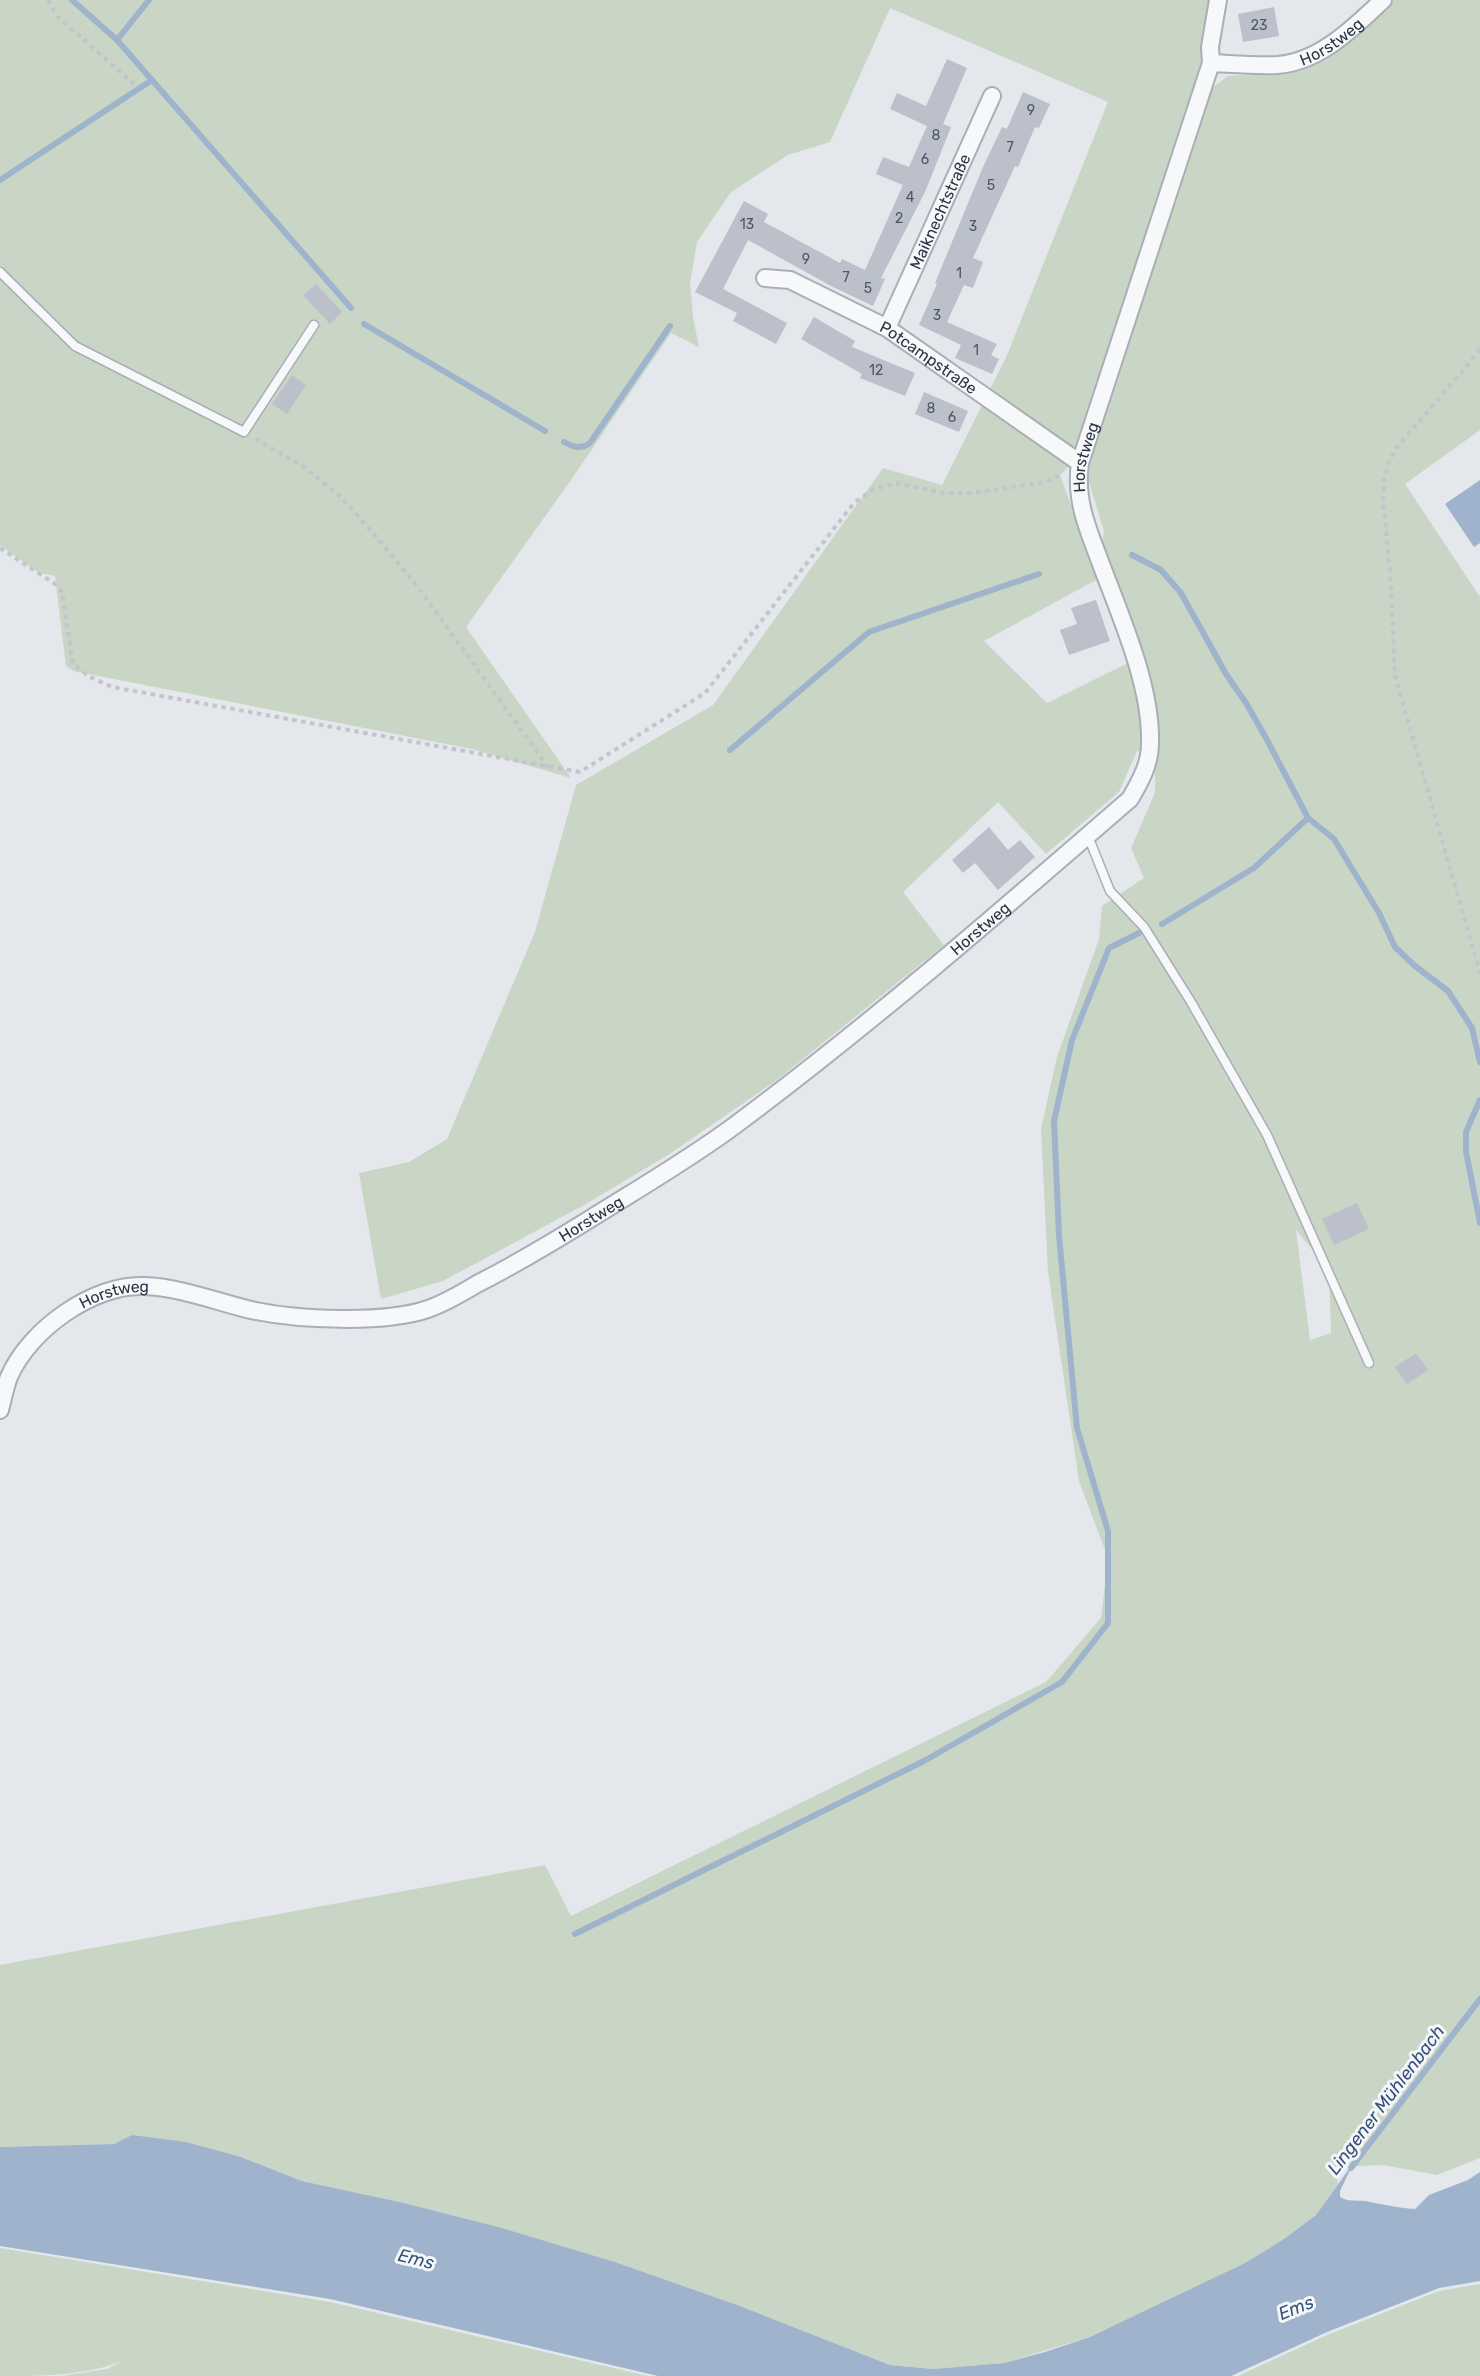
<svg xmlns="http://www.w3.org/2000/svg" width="1480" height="2376" font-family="Rubik,sans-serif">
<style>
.green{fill:#c9d6c5;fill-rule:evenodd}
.water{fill:#9fb4cc}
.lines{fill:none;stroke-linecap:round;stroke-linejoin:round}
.stream{stroke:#9fb4cc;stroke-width:6}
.building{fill:#bbc0ca}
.service-casing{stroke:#a9aeb7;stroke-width:11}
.minor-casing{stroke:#a9aeb7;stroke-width:20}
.path{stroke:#c2c5cb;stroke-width:4;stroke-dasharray:4.5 4.5;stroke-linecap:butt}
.service{stroke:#f7f8fa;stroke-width:8}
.minor{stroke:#f7f8fa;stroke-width:16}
.labels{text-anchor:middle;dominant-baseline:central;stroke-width:6;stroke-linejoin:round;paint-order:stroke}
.number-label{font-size:14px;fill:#4f5766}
.street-label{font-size:16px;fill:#2b3445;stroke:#f4f6f9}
.water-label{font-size:18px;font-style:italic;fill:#34527a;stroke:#f4f6f9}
</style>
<rect width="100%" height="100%" fill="#e4e7ec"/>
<g class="green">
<path d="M0 0H1212L1198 81 1077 459 1060 475 1098 578 1104 531 1087 476 1090 455 1134 315 1212 88 1228 76 1300 71 1348 41 1390 0H1480V430L1405 484 1480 597V2158L1437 2175 1383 2165 1335 2167 1338 2184 1316 2215 1284 2239 1249 2261 1144 2312 1090 2337 1004 2363 933 2369 890 2365 740 2306 615 2262 502 2228 404 2203 302 2181 241 2157 132 2135 114 2144 0 2147V1965L545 1865 571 1916 1046 1682 1101 1618 1108 1558 1079 1481 1048 1272 1041 1129 1057 1057 1099 939 1102 906 1144 878 1131 848 1155 793V755L1137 751 1119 792 1046 854 998 802 903 892 944 945 777 1080 668 1155 584 1205 443 1281 381 1299 359 1173 409 1162 447 1139 535 932 576 785 713 705 883 468 942 485 1007 355 1108 102 890 8 830 142 788 155 731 192 697 242 690 283 693 317 699 347 671 333 571 480 466 627 571 778 472 749 73 671 66 666 55 576 39 573 0 545ZM1098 579 1128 663 1047 703 984 641ZM1296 1230 1329 1270 1331 1333 1310 1340Z"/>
<path d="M0 2248 330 2302 648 2376H61L107 2369 125 2360C86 2376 42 2376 0 2376Z"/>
<path d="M1480 2284V2376H1238L1327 2335 1439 2291Z"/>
</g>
<g class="water">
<path d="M1480 480V543L1474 547 1445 504Z"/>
<path d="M132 2135 186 2142 241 2157 302 2181 404 2203 502 2228 615 2262 740 2306 890 2365 933 2369 1004 2363 1045 2352 1090 2337 1245 2263 1284 2239 1316 2215 1354 2162 1340 2191V2197C1347 2202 1357 2200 1365 2201 1382 2204 1397 2208 1415 2209L1429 2195 1468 2180 1480 2172V2281L1439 2288 1327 2332 1231 2376H658L330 2299 0 2246V2147L114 2144Z"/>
</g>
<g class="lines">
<g class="stream">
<path d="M72 0 117 40"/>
<path d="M149 0 117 40 351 308"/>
<path d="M0 180 152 80"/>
<path d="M364 324 545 431"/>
<path d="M564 442C573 447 581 450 590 443L670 326"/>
<path d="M1132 555 1161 570 1181 593 1226 674 1246 703 1266 738 1308 818 1334 839 1379 913 1395 947 1415 966 1448 991 1472 1028 1480 1062"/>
<path d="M730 750 869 632 1039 574"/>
<path d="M1162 924 1254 868 1308 818"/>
<path d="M1480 1100 1466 1132V1152L1480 1223"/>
<path d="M575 1934 924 1761 1062 1682 1108 1623V1531L1077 1428 1059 1236 1054 1121 1072 1040 1109 948 1139 933"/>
<path d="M1351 2168 1480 1999"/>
</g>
</g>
<g class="building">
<path d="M1274 7 1279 36 1243 42 1238 14Z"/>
<path d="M947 59 967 68 943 124 951 127 925 192 881 278 885 279 873 306 831 286 748 240 723 289 787 323 776 344 733 321 737 313 695 292 744 201 768 214 764 222 840 263 842 259 865 270 903 185 876 174 883 157 909 167 927 126 890 109 897 93 926 106Z"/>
<path d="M1023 92 1050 104 1039 128 1035 127 1018 167 1015 166 973 258 983 262 973 288 964 285 947 322 997 344 991 355 999 359 992 374 955 358 961 345 919 325 937 284 935 283 983 167 1002 127 1007 129Z"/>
<path d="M316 284 342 312 330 324 303 295Z"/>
<path d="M814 317 855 341 852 347 915 373 905 396 860 378 862 374 801 339Z"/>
<path d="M292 375 306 385 287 414 272 404Z"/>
<path d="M924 392 968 411 959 432 915 414Z"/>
<path d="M1096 600 1110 641 1069 655 1060 630 1077 624 1071 608Z"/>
<path d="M989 827 1008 850 1020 840 1035 857 998 890 975 863 963 873 952 860Z"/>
<path d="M1357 1203 1369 1229 1334 1245 1322 1219Z"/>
<path d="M1416 1353 1428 1370 1407 1384 1395 1367Z"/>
</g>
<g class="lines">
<defs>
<g id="service">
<path d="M0 272 75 346 244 432 314 325"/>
<path d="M1088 836 1110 891 1144 927 1191 1002 1267 1135 1369 1363"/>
</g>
<g id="minor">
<path id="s1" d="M1211 63C1233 64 1255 66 1277 65 1320 62 1354 27 1383 0"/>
<path id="s2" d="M765 278 790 280 887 328 1080 463"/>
<path id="s3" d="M887 328 992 96"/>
<path id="s4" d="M0 1410C3 1399 5 1387 9 1377 29 1330 93 1284 144 1286 180 1287 217 1302 251 1310 297 1320 384 1324 428 1309 445 1303 462 1293 477 1284 516 1264 553 1242 590 1219 638 1189 688 1160 734 1126 871 1024 1001 911 1130 799 1140 782 1150 764 1150 744 1152 684 1118 611 1098 556 1086 525 1075 497 1080 463L1211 63 1210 47 1218 0"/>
</g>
</defs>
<use href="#service" class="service-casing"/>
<use href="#minor" class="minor-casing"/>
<g class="path">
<path d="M48 0 57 16 134 84"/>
<path d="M1480 349 1461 373 1397 447 1388 464 1384 479 1383 498 1391 583 1395 676 1480 973"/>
<path d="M255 439 300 464 341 497 373 533 421 591 548 767"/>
<path d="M0 548 55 584 62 592 73 664 90 677 112 687 580 772 705 693 854 503 874 489 896 483 944 493H973L1046 482 1062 474"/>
</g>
<use href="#service" class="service"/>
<use href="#minor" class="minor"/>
</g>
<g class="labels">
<g class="number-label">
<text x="1259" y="25">23</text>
<text x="1031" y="110">9</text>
<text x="936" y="135">8</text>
<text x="1010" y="147">7</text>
<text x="925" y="159">6</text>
<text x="991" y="185">5</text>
<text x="910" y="197">4</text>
<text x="899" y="218">2</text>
<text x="747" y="224">13</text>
<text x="973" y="226">3</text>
<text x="806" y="259">9</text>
<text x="959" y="273">1</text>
<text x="846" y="277">7</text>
<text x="868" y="288">5</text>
<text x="937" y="315">3</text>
<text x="976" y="350">1</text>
<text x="876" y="370">12</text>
<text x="931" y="408">8</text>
<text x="952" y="417">6</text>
</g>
<g class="street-label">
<text stroke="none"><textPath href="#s1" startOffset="126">Horstweg</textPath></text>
<text stroke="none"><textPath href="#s3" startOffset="128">Maiknechtstraße</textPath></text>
<text stroke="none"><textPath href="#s2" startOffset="184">Potcampstraße</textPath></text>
<text stroke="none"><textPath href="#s4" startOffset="1722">Horstweg</textPath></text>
<text stroke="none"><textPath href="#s4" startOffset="1166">Horstweg</textPath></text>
<text stroke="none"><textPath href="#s4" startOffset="680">Horstweg</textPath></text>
<text stroke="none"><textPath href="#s4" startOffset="174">Horstweg</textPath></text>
</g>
<g class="water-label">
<text transform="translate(1386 2100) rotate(-53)">Lingener Mühlenbach</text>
<text transform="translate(416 2259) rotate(14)">Ems</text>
<text transform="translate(1296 2308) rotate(-22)">Ems</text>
</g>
</g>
</svg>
